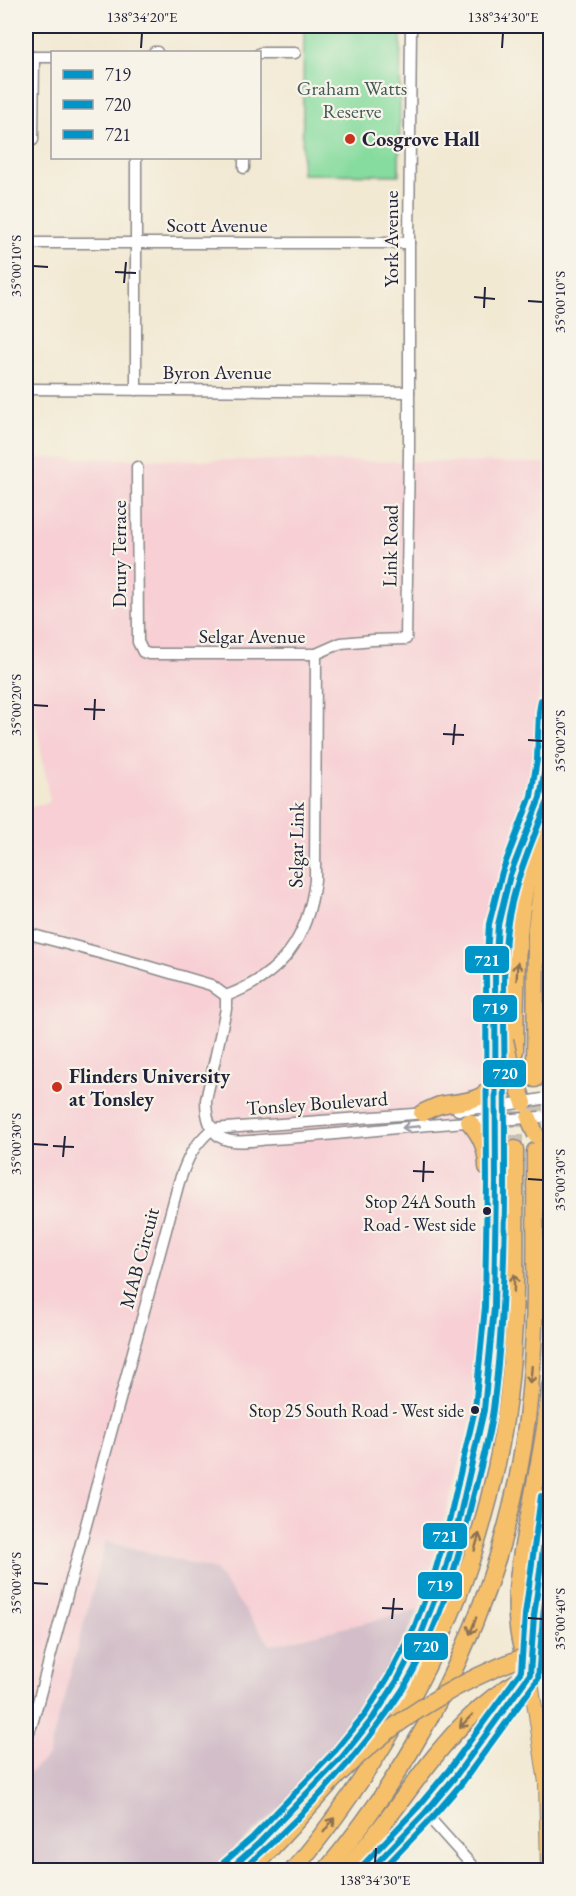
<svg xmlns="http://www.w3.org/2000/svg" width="576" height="1896" font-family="'EB Garamond',serif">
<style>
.built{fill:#f7cfd4}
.industrial{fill:#d2bdc8}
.green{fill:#86db9e;stroke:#547e6c;stroke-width:1.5}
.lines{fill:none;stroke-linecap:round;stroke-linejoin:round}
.highway-tunnel{stroke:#c8c1b5;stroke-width:16;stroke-dasharray:16 8;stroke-linecap:butt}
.minor-casing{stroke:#8a8687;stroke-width:13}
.major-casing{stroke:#8a8687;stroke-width:16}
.highway-casing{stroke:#8a8687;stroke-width:19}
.minor{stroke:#fff;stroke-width:10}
.major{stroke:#f6c06b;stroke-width:14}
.highway{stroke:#f6c06b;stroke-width:16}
.minor-bridge-casing{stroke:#8a8687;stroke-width:13;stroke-linecap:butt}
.highway-bridge-casing{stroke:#8a8687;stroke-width:19;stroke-linecap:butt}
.minor-bridge{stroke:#fff;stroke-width:10}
.highway-bridge{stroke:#f6c06b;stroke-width:16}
.bus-1-casing{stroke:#f7f3e8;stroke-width:10}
.bus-2-casing{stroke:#f7f3e8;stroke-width:10}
.bus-3-casing{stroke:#f7f3e8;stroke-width:10}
.bus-1{stroke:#0095c8;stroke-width:6}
.bus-2{stroke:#0095c8;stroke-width:6}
.bus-3{stroke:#0095c8;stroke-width:6}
.oneway{stroke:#8c7153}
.oneway2{stroke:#9c9ca7}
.ticks{fill:none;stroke:#22223b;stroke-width:2}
.poi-dot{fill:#c8321e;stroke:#f7f3e8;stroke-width:2}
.bus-dot{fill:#22223b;stroke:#f7f3e8;stroke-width:2}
.labels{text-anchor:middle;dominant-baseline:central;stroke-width:4.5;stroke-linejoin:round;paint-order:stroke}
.bus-label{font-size:18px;fill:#22223b;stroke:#f7f3e8;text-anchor:end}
.park-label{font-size:20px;fill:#405a59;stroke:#f7f3e8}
.poi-label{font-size:20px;font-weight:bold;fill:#22223b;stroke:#f7f3e8;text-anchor:start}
.street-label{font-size:20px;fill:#22223b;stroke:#f7f3e8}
.line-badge{stroke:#f7f3e8;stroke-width:2}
.badge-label{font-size:16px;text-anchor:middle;font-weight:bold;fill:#fff}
.neatline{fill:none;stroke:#22223b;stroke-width:2}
.ticks-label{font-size:15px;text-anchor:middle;fill:#22223b}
</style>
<rect width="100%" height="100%" fill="#f7f3e8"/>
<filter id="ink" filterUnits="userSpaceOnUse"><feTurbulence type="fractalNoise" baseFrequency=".0167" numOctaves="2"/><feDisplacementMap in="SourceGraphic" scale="12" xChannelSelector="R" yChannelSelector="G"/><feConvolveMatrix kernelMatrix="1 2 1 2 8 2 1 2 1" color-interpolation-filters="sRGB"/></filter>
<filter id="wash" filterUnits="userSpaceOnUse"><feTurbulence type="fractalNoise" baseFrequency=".008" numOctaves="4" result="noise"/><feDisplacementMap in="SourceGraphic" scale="24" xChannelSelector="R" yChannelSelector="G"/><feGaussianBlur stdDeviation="1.35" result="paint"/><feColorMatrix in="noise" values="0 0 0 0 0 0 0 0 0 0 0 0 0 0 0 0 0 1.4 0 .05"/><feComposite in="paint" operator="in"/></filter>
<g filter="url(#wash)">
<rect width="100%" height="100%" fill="#f2e9d3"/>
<path class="built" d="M26 458 545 463 542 653 532 802 498 884 486 943 484 1216 489 1255 485 1350 472 1418 419 1610 271 1645 215 1570 106 1541 48 1756 26 1776V809L50 802 26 666Z"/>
<path class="industrial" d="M106 1541 215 1570 271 1645 419 1610 400 1649 351 1732 293 1797 212 1870H26V1776L48 1756Z"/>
<path class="green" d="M304 26H401L399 175 302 174Z"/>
</g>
<g filter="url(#ink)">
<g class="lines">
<g class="highway-tunnel">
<path d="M515 1087V1149"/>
<path d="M535 1135V1079"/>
</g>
<defs>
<g id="minor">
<path d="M154 52H157"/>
<path d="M260 53H295"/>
<path d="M26 57H52"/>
<path d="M33 140 34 57"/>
<path d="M136 158V390"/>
<path d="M244 168V158"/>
<path d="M26 243H409"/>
<path d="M26 389 409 392"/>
<path d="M137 467 138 642 143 652 149 654H316L341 643 373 640 406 639 409 453V243L411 26"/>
<path d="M26 933 140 964 211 985 226 996V1009L206 1100C206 1113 208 1129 220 1137 233 1145 256 1140 271 1139 348 1135 424 1123 501 1120"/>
<path d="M226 996C282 975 308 939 315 880L316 654"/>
<path d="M458 1110 500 1106"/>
<path d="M212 1129 427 1113"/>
<path d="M26 1739 32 1724 179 1182C188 1157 192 1147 212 1129"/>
<path d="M425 1813 476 1870"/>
</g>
<path id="major" d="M530 1674 546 1783 548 1870"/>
<g id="highway">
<path d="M515 1051C516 999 515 947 524 895 529 865 540 836 547 806"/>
<path d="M535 1079 536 929 542 883 550 850"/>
<path d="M422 1113C428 1110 434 1107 440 1105 461 1101 487 1103 495 1079"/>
<path d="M469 1122C481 1135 487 1149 487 1167"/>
<path d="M541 1149 550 1186"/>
<path d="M530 1662 534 1616 550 1497"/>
<path d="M529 1669C506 1617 520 1559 531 1505 538 1466 547 1427 550 1387"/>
<path d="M229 1870 258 1844 342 1757 373 1718 397 1681 422 1632 443 1578 456 1532 484 1410 494 1308 496 1183 495 971 498 925 510 875 540 798 546 761 548 712 550 702"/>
<path d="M251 1870 291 1827"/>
<path d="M293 1870C318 1842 340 1811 361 1780 440 1663 490 1539 508 1398 518 1316 515 1232 515 1149"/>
<path d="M326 1870C433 1742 507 1585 527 1419 538 1330 535 1240 535 1151"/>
<path d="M346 1870C362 1851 379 1830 394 1810 439 1750 477 1693 550 1666"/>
<path d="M370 1870 425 1813 455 1777 526 1680"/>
</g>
</defs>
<use href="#minor" class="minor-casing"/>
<use href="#major" class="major-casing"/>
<use href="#highway" class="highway-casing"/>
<use href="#minor" class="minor"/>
<use href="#major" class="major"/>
<use href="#highway" class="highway"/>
<defs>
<g id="minor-bridge">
<path d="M500 1106 542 1099"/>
<path d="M501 1120 540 1117"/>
</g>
<g id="highway-bridge">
<path d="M505 1040 511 1067 524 1103"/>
<path d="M529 1118 536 1135"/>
<path d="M291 1827C307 1809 323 1790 340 1773 399 1715 472 1672 550 1648"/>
</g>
</defs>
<use href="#minor-bridge" class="minor-bridge-casing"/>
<use href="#highway-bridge" class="highway-bridge-casing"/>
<use href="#minor-bridge" class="minor-bridge"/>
<use href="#highway-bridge" class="highway-bridge"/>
<defs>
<g id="bus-1">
<path d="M229 1870 258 1844 342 1757 373 1718 397 1681 422 1632 443 1578 456 1532 484 1410 494 1308 496 1183 495 971 498 925 510 875 540 798 546 761 550 702"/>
<path d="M370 1870 425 1813 455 1777 530 1674 534 1616 550 1497"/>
</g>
<g id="bus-2">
<path d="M242 1870C301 1818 361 1755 403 1689 437 1633 457 1568 471 1505 479 1473 489 1441 493 1409 503 1334 505 1258 505 1183 505 1131 505 1078 504 1026 504 994 503 960 507 928 513 884 532 842 548 801L550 789"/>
<path d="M382 1870 431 1819 462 1783 538 1679 543 1617 550 1561"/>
</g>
<g id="bus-3">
<path d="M223 1863 252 1838 335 1751 366 1713 389 1676 414 1628 434 1575 447 1530 475 1409 485 1307 487 1183 486 971 489 924 502 872 531 796 537 760 539 712 541 700"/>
<path d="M364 1864 418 1807 448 1771 521 1671 525 1615 541 1496"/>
</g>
</defs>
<use href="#bus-1" class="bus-1-casing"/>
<use href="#bus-2" class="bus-2-casing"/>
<use href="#bus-3" class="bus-3-casing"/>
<use href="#bus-1" class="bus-1"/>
<use href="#bus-2" class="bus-2"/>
<use href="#bus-3" class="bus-3"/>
</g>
<defs><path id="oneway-shaft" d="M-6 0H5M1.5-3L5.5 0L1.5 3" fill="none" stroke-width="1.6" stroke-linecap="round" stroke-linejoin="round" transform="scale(1.5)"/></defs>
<g class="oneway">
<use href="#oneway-shaft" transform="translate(517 971) rotate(-88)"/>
<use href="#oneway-shaft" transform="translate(514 1283) rotate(-89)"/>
<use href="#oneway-shaft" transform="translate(531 1375) rotate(95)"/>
<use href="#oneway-shaft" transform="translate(477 1542) rotate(-74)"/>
<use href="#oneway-shaft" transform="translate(473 1626) rotate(111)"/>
<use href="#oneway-shaft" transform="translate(466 1721) rotate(135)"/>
<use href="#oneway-shaft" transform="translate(329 1825) rotate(-53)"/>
</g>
<use class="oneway2" href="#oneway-shaft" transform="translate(411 1127) rotate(175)"/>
</g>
<path class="ticks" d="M141 48 142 33M502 48 503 33M33 266 48 267M115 272 136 273M124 283 126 262M474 297 495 299M528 301 543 302M484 308 485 287M33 705 48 706M84 709 105 710M94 720 95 699M443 734 464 735M528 740 543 741M453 745 455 724M33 1144 48 1145M53 1146 74 1147M63 1157 65 1136M413 1171 434 1172M528 1179 543 1180M423 1182 424 1161M33 1583 48 1584M382 1608 403 1609M528 1618 543 1619M392 1619 394 1598M375 1863 376 1848"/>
<g class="poi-dot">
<circle cx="350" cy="139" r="6"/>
<circle cx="57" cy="1087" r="6"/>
</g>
<g class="bus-dot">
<circle cx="487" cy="1211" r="5"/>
<circle cx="475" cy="1410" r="5"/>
</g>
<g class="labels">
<g class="bus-label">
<text x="476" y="1201">Stop 24A South<tspan x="476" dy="23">Road - West side</tspan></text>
<text x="464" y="1410">Stop 25 South Road - West side</text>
</g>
<g class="park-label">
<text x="352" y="88">Graham Watts<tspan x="352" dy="23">Reserve</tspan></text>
</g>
<g class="poi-label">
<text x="362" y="139">Cosgrove Hall</text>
<text x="69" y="1076">Flinders University<tspan x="69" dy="23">at Tonsley</tspan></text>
</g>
<g class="street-label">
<text x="217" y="225">Scott Avenue</text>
<text transform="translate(391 239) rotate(-90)">York Avenue</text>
<text x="217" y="372">Byron Avenue</text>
<text transform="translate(390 546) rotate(-89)">Link Road</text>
<text transform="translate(119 554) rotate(-90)">Drury Terrace</text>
<text x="252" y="636">Selgar Avenue</text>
<text transform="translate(296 845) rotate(-89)">Selgar Link</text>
<text transform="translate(317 1103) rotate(-4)">Tonsley Boulevard</text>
<text transform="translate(139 1258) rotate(-75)">MAB Circuit</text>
</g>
</g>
<g class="line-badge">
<rect x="464" y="945" width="46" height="29" rx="6" fill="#0095c8"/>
<rect x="472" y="994" width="46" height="29" rx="6" fill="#0095c8"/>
<rect x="482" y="1059" width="45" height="29" rx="6" fill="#0095c8"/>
<rect x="422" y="1522" width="46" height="28" rx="6" fill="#0095c8"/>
<rect x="417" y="1571" width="46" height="29" rx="6" fill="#0095c8"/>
<rect x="403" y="1632" width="46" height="29" rx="6" fill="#0095c8"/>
</g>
<g class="badge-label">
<text x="487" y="966">721</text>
<text x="495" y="1014">719</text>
<text x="505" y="1079">720</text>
<text x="445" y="1542">721</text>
<text x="440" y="1591">719</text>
<text x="426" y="1652">720</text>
</g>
<rect width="576" height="1896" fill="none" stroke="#f7f3e8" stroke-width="66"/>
<rect x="51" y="51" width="210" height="108" fill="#f7f3e8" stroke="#a29fa3" stroke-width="1.5"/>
<rect x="63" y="70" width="30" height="9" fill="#0095c8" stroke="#a29fa3" stroke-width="1.5"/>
<text x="105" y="81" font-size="18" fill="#22223b">719</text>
<rect x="63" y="100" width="30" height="9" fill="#0095c8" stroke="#a29fa3" stroke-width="1.5"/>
<text x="105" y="111" font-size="18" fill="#22223b">720</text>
<rect x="63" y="130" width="30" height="9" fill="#0095c8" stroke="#a29fa3" stroke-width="1.5"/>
<text x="105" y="141" font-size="18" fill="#22223b">721</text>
<rect x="33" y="33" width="510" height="1830" class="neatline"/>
<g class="ticks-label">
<text x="142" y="22">138°34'20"E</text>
<text x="503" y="22">138°34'30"E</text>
<text transform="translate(16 266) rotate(-90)" y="5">35°00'10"S</text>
<text transform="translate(560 302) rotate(-90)" y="5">35°00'10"S</text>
<text transform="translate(16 705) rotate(-90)" y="5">35°00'20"S</text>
<text transform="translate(560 741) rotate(-90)" y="5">35°00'20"S</text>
<text transform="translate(16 1144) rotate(-90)" y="5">35°00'30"S</text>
<text transform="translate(560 1180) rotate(-90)" y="5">35°00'30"S</text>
<text transform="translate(16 1583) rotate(-90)" y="5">35°00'40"S</text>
<text transform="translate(560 1619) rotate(-90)" y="5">35°00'40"S</text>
<text x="375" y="1885">138°34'30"E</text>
</g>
</svg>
